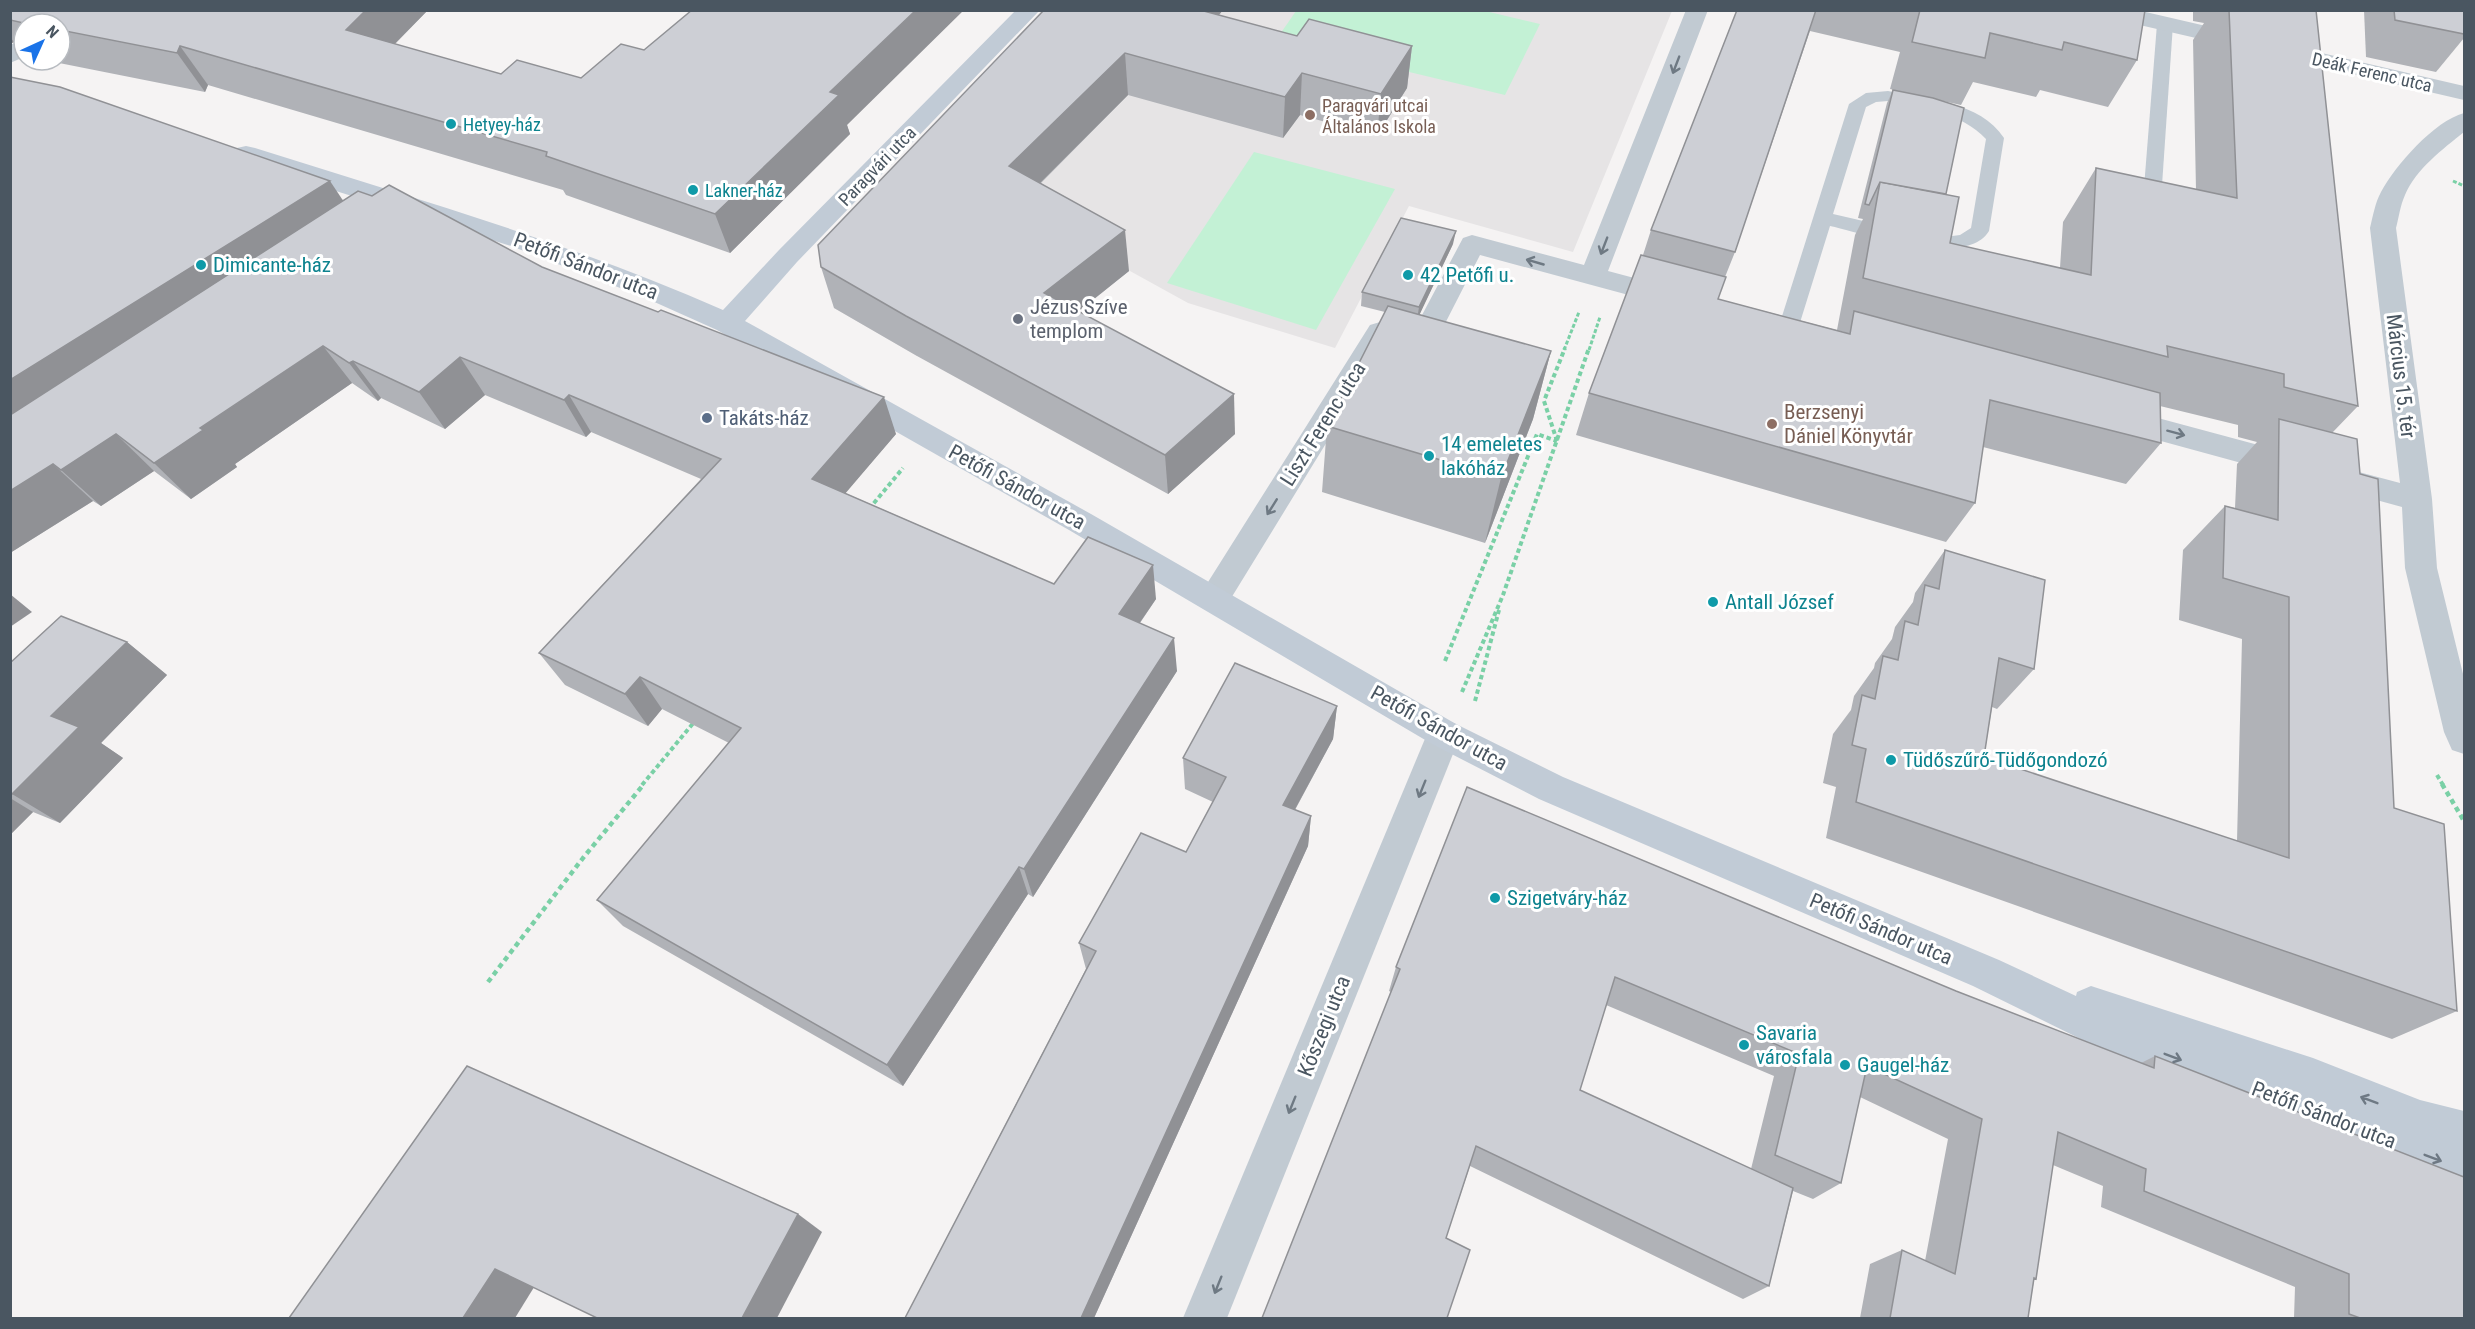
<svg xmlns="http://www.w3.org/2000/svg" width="2475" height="1329" font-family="'Roboto Condensed',sans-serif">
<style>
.education{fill:#e6e4e5}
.green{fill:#c3f1d5}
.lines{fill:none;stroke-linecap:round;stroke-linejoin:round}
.path-far2{stroke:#7ad0a6;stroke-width:3;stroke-dasharray:4 2;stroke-linecap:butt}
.path-far1{stroke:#7ad0a6;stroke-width:4;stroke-dasharray:4.5 3;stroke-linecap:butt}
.path{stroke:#7ad0a6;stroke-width:4.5;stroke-dasharray:5 4;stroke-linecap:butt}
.lane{fill:#c1cad2;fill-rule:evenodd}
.street{fill:#c1cad2;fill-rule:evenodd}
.secondary{fill:#c1cbd6;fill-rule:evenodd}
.wall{fill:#b0b2b7;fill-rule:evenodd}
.shaded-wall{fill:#909195}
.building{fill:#cdcfd5;stroke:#909195;stroke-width:1.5}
.oneway{stroke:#6e7983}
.oneway2{stroke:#6e7984}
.education-dot{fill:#8d6e63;stroke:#fff;stroke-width:2}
.culture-dot{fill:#0f9aa8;stroke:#fff;stroke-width:2}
.worship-dot{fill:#6b7280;stroke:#fff;stroke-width:2}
.service-dot{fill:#5c6f8a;stroke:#fff;stroke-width:2}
.labels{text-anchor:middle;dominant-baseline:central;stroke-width:6;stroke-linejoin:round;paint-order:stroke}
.far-street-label{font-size:18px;fill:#4a5661;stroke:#fff}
.far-education-label{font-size:18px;fill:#785e54;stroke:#fff;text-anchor:start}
.far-culture-label{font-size:18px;fill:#0d838f;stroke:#fff;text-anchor:start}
.culture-label{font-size:21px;fill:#0d838f;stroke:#fff;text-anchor:start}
.street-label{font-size:21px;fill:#4a5661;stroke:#fff}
.worship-label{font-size:21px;fill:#5b616d;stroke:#fff;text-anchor:start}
.education-label{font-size:21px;fill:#785e54;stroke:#fff;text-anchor:start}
.service-label{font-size:21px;fill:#4e5e75;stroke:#fff;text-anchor:start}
</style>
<rect width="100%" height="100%" fill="#f5f3f3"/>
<path class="education" d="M1088 11H1672L1573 252 1409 206 1335 348 1188 303 1072 239 917 356 834 308 831 287Z"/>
<g class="green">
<path d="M1481 10 1540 24 1505 95 1276 40 1296 11Z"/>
<path d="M1254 152 1395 189 1316 330 1167 283Z"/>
</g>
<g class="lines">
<g class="path-far2">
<path d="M2453 181 2464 186"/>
<path d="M1564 350 1579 312"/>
<path d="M1589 350 1600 317"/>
</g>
<g class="path-far1">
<path d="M1557 441 1544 401 1565 348"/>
<path d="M869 509 903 468"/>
<path d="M1445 661 1537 434 1557 441"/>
<path d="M1462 692 1503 595 1589 348"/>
<path d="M1475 701 1499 610"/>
<path d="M2437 775 2443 785"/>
<path d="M642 785 695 721"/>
</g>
<g class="path">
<path d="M2442 784 2464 821"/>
<path d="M488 982 583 858 644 784"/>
</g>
<g class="lane">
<path d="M2165 19 2173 24 2161 200 2159 204H2145L2143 200 2157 24Z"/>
<path d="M1888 91C1927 100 1980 101 2004 138L1989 231C1966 269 1866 234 1830 226L1798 329 1795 334 1788 336 1781 334 1778 329 1849 104 1866 93ZM1888 101C1922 109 1961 112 1986 139L1971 228 1960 235 1937 238 1833 214 1866 107 1876 102Z"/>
</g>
<g class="street">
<path d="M1686 10H1708L1608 271 1683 291 1687 298 1683 305 1673 307 1480 255 1431 351 1421 354 1387 344 1225 608 1214 612 1203 608 1198 599 1203 590 1370 325 1380 322 1413 332 1463 238 1472 235 1584 265Z"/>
<path d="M2094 10H2137L2464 86V100L2105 17 2097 15Z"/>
<path d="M24 39V57L10 63V45Z"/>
<path d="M2464 113V132C2443 149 2416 169 2405 195 2400 206 2399 217 2396 228L2432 499 2437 568 2464 678V754L2452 750 2444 732 2405 568 2402 507 2117 429 2107 426 2102 418 2107 410 2117 407 2400 483 2370 228C2373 216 2375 203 2381 192 2395 166 2434 121 2464 113Z"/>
<path d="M1444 719 1456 724 1461 734 1227 1318H1183L1427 734 1432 724Z"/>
</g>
<path class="secondary" d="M1016 10H1040L797 262 745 321 1091 514 1456 724 1563 777 1999 960 2076 996 2077 992 2091 986 2313 1058 2420 1100 2464 1111V1190L2103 1050 1973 986 1539 799 1432 744 1069 530 717 330 641 296 511 246 237 160 234 154 237 148 246 146 255 148C413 198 571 243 723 310L779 250Z"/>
</g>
<g class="wall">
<path d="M10 10H428L395 44 501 74 581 78 847 125 850 134 730 253 566 195 563 190 208 85 205 92 44 60H60V24H24V54L14 42 10 44Z"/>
<path d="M1044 10 1219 15 1297 36 1412 46 1407 88 1377 136 1300 115 1283 138 1128 95 1041 183 1129 271 1078 312 1235 434 1168 494 917 356 834 308 821 267Z"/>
<path d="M1737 10H2145L2137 60 2108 107 2040 90 2036 97 1973 82 1961 105 1938 100 1950 243 2060 268 2063 222 2096 168 2196 190 2193 40 2204 23 2193 21V10H2316L2358 406 2332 433 2394 808 2457 1011 2392 1039 1826 838 1836 787 1823 783 1833 734 1851 710 1854 696 1874 668 1875 663 1892 639 1895 627 1913 602 1915 593 1945 550 2034 669 1997 709 1992 707 1984 757 2237 841 2242 639 2179 620 2183 550 2225 506 2235 508 2237 464 2257 442 2238 437V425L2160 406 2161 443 2126 484 1983 447 1975 503 1946 542 1576 435 1589 393 1643 255 1651 230ZM1810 31 1900 52 1890 89 1908 93 1893 90 1887 103 1858 218 1863 219 1855 235 1837 330 1844 332 1718 299 1725 277 1735 252Z"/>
<path d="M2364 10H2464V38L2436 72 2366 57Z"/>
<path d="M10 77 343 200 542 267 896 434 845 493 1054 584 1156 599 1140 623 1177 671 1033 897 1028 894 903 1086 623 926 597 900 729 743 662 709 648 726 565 685 539 653 701 479 591 432 586 437 485 395 445 429 381 398 378 401 352 383 235 464 237 467 191 499 154 471 101 506 93 501 10 553Z"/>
<path d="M1453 244 1419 315 1551 351 1533 419 1485 543 1322 492 1327 426 1385 312 1361 306 1362 292Z"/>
<path d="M127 642 167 675 101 743 123 758 60 823 33 812 10 835V663Z"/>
<path d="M1337 706 1333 739 1295 810 1311 816 1308 846 1094 1318H905L1086 969 1079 943 1186 852 1213 802 1185 789 1183 758Z"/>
<path d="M1396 967 1956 991 2141 1063 2155 1056 2464 1318H2294L2295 1287 2101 1207 2103 1186 2053 1165 2036 1279 2034 1280 2028 1318H1860L1870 1264 1902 1250 1925 1261 1948 1139 1860 1097 1841 1183 1813 1199 1793 1191 1769 1286 1743 1299 1470 1166 1446 1238 1447 1318 1391 992 1389 991ZM1606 1005 1774 1076 1751 1169 1580 1090Z"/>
</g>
<g class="shaded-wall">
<path d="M366 10H428L369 70 346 30Z"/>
<path d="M916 10H964L847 125 850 134 730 253 715 214 830 92Z"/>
<path d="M1190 10H1223L1191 50Z"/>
<path d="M10 37 14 42 10 44Z"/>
<path d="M180 46 208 85 205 92 177 53Z"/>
<path d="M1412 46 1407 88 1377 136 1381 94Z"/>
<path d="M1125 53 1128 95 1016 207 1009 166Z"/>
<path d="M1302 73 1300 115 1283 138 1285 97Z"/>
<path d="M330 181 356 220 10 443V380Z"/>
<path d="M1125 230 1129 271 1050 334 1044 293Z"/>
<path d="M1456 231 1453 244 1417 320 1419 307Z"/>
<path d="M323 346 352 383 235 464 237 467 191 499 154 463 200 428Z"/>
<path d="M1551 351 1533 419 1485 543 1501 478Z"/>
<path d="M460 357 485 395 445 429 419 392Z"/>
<path d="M353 361 381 398 378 401 349 363Z"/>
<path d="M1234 394 1235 434 1168 494 1165 455Z"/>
<path d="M569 395 591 432 586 437 564 400Z"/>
<path d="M884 397 896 434 827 515 812 479Z"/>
<path d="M116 434 154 471 101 506 61 470Z"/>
<path d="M53 464 93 501 10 553V491Z"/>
<path d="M1153 565 1156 599 1123 647 1119 614Z"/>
<path d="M10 594 32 612 10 627Z"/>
<path d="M1174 638 1177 671 1033 897 1024 869Z"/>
<path d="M127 642 167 675 101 743 123 758 60 823 12 794 51 716Z"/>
<path d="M640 677 662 709 648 726 625 694Z"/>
<path d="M1337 706 1333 739 1281 835 1283 805Z"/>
<path d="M10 798 33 812 10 835Z"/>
<path d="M1311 816 1308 846 1094 1318H1081Z"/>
<path d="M1019 867 1028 894 903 1086 887 1065Z"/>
<path d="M798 1214 822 1232 777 1318H742Z"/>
<path d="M495 1269 536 1284 515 1318H463Z"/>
</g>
<g class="building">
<path d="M10 10H366L346 30 501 74 517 60 581 78 621 44 644 50 692 10H916L830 92 839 95 715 214 546 156 547 152 180 46 177 53 60 30V24H28L10 20Z"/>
<path d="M1044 10H1200L1297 36 1309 19 1412 46 1381 94 1302 73 1285 97 1125 53 1009 166 1125 230 1044 293 1234 394 1165 455 906 316 821 267 818 245Z"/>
<path d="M1737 10H1816L1735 252 1651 230Z"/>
<path d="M1920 10H2145L2137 60 2064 42 2062 50 1990 33 1985 58 1912 42Z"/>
<path d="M2229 10H2316L2358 406 2284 387V374L2167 346 2168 357 1863 278 1880 182 1959 197 1950 243 2091 275 2096 168 2237 198Z"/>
<path d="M2394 10H2464V34L2395 20Z"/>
<path d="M10 77 60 87 330 181 10 380Z"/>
<path d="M1893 90 1933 98 1964 108 1946 194 1880 182 1869 205 1865 204Z"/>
<path d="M389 185 542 267 658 312 661 310 884 397 812 479 1054 584 1088 537 1153 565 1119 614 1174 638 1024 869 1019 867 887 1065 597 900 741 728 640 677 625 694 539 653 721 459 569 395 564 400 460 357 419 392 353 361 349 363 323 346 200 428 203 430 154 463 116 434 61 470 53 464 10 491V415L358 191 372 196Z"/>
<path d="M1401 218 1456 231 1419 307 1362 292Z"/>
<path d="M1641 255 1726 277 1718 299 1850 334 1854 311 2160 393 2161 443 1990 400 1975 503 1589 393Z"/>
<path d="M1388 306 1551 351 1501 478 1327 426Z"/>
<path d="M2279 419 2357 439 2360 474 2378 479 2394 808 2444 824 2457 1011 1856 802 1866 749 1852 745 1862 695 1875 699 1883 656 1898 660 1905 621 1918 625 1925 585 1939 589 1945 550 2045 580 2034 669 1999 658 1984 757 2289 858V597L2223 578 2225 506 2278 520Z"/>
<path d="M61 616 127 642 51 716 79 727 12 794 10 793V663Z"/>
<path d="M1235 663 1337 706 1283 805 1311 816 1081 1318H905L1096 951 1079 943 1141 833 1186 852 1226 777 1183 758Z"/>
<path d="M1467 787 1956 991 2154 1068 2155 1056 2464 1177V1318H2360L2349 1314V1274L2144 1191 2146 1169 2058 1132 2036 1279 2034 1278 2028 1318H1890L1902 1250 1955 1274 1982 1119 1867 1066 1841 1183 1775 1155 1799 1054 1615 977 1580 1090 1793 1188 1769 1286 1476 1146 1446 1238 1470 1250 1447 1318H1262L1400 969 1396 967Z"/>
<path d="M467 1066 798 1214 742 1318H597L495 1269 463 1318H289Z"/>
</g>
<defs><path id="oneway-shaft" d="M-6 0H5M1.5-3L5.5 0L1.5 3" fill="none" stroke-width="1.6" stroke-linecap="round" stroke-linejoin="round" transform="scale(1.5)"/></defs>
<g class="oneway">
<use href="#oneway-shaft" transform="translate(1676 65) rotate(111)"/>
<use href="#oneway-shaft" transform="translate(1604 246) rotate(111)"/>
<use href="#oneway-shaft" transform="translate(1535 262) rotate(-164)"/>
<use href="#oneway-shaft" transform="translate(2176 433) rotate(15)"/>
<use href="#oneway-shaft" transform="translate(1272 507) rotate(122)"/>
<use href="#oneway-shaft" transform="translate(1422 789) rotate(112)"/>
<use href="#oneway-shaft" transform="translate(1292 1105) rotate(112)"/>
<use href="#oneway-shaft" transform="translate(1218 1285) rotate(112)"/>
</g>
<g class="oneway2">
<use href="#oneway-shaft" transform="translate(2173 1057) rotate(21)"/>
<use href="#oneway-shaft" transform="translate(2369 1100) rotate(-159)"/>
<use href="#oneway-shaft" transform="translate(2433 1158) rotate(21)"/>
</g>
<g class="education-dot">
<circle cx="1310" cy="115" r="6"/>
<circle cx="1772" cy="424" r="6"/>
</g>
<g class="culture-dot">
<circle cx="451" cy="124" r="6"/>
<circle cx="693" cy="190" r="6"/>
<circle cx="201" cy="265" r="6"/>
<circle cx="1408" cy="275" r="6"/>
<circle cx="1429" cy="456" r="6"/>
<circle cx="1713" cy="602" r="6"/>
<circle cx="1891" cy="760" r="6"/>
<circle cx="1495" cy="898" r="6"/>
<circle cx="1744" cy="1045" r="6"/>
<circle cx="1845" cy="1065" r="6"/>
</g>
<circle class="worship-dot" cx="1018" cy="319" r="6"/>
<circle class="service-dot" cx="707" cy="418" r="6"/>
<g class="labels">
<g class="far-street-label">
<text transform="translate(2372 72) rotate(13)">Deák Ferenc utca</text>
<text transform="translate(877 166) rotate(-46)">Paragvári utca</text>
</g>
<g class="far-education-label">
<text x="1322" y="105">Paragvári utcai<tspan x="1322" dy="21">Általános Iskola</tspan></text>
</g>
<g class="far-culture-label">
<text x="463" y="124">Hetyey-ház</text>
<text x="705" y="190">Lakner-ház</text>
</g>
<g class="culture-label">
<text x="213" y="265">Dimicante-ház</text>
<text x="1420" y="275">42 Petőfi u.</text>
<text x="1441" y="444">14 emeletes<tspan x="1441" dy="24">lakóház</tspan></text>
<text x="1725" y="602">Antall József</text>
<text x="1903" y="760">Tüdőszűrő-Tüdőgondozó</text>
<text x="1507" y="898">Szigetváry-ház</text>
<text x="1756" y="1033">Savaria<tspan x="1756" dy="24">városfala</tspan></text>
<text x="1857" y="1065">Gaugel-ház</text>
</g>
<g class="street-label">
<text transform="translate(586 266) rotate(21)">Petőfi Sándor utca</text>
<text transform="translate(2401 376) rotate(83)">Március 15. tér</text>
<text transform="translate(1323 424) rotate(-58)">Liszt Ferenc utca</text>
<text transform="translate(1017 487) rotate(29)">Petőfi Sándor utca</text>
<text transform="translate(1439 728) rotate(29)">Petőfi Sándor utca</text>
<text transform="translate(1881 929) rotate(23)">Petőfi Sándor utca</text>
<text transform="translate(1324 1026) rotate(-68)">Kőszegi utca</text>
<text transform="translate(2324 1115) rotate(21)">Petőfi Sándor utca</text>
</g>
<g class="worship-label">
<text x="1030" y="307">Jézus Szíve<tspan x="1030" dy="24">templom</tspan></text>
</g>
<g class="education-label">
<text x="1784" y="412">Berzsenyi<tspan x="1784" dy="24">Dániel Könyvtár</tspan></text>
</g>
<g class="service-label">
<text x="719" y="418">Takáts-ház</text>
</g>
</g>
<rect width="2475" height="1329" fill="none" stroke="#4a5661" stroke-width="24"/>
<g transform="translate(42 42) rotate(45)"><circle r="28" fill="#ffffff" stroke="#b7bbc0" stroke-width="1.5"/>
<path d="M0-4.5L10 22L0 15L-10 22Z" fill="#1a73e8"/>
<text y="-9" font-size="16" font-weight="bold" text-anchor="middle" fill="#4a5661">N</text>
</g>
</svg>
